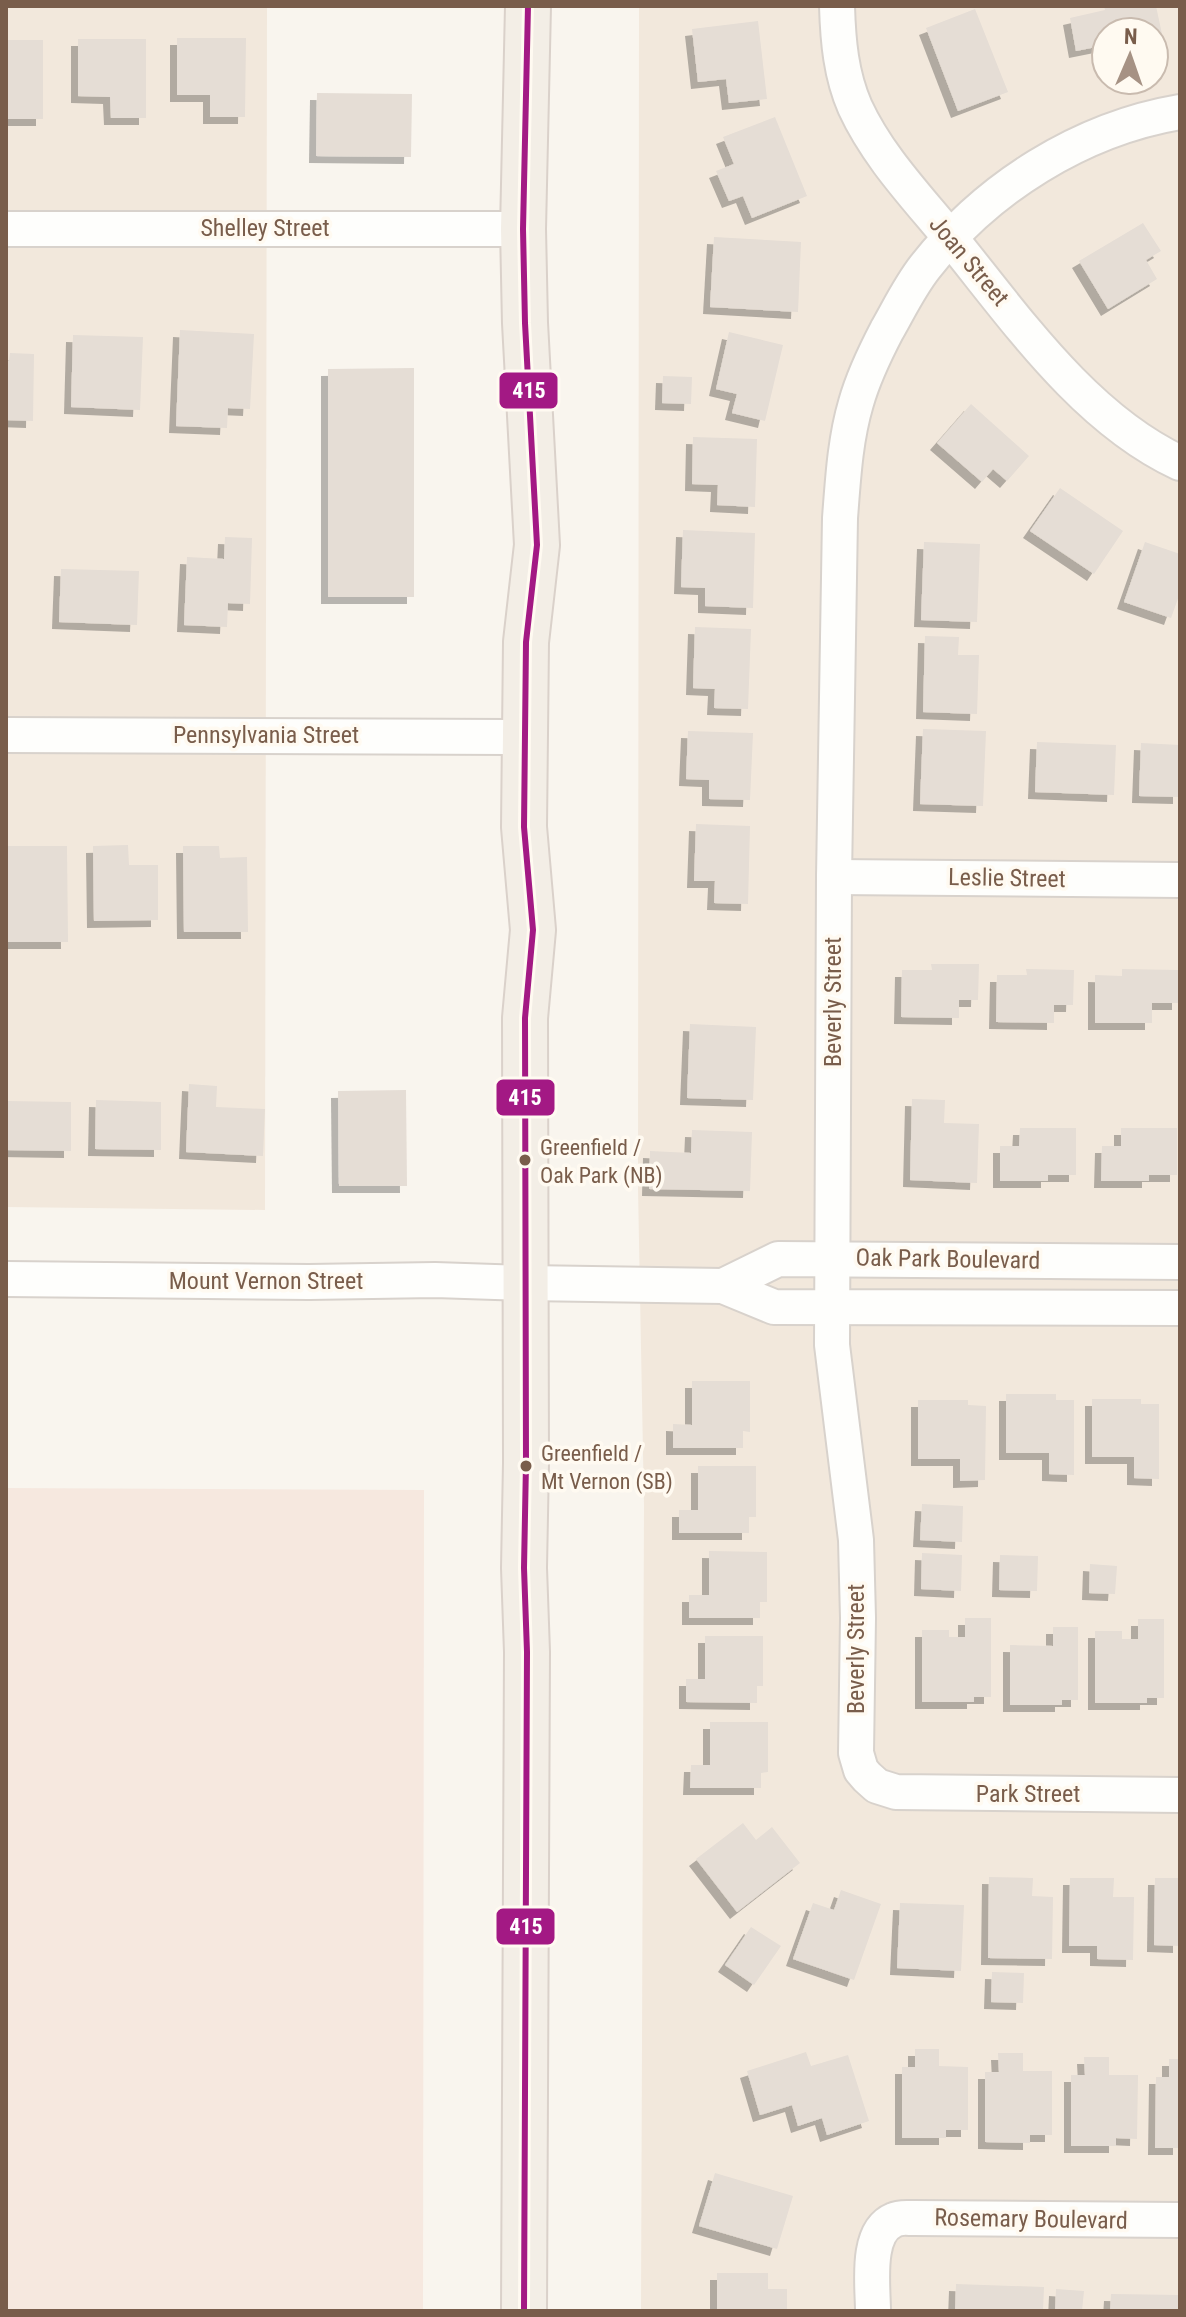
<svg xmlns="http://www.w3.org/2000/svg" width="1186" height="2317" font-family="'Roboto Condensed',sans-serif">
<style>
.residential{fill:#f2e8dc;fill-rule:evenodd}
.commercial{fill:#f6e8df}
.building{fill:#e5ddd5;filter:url(#shadow)}
.lines{fill:none;stroke-linecap:round;stroke-linejoin:round}
.minor-casing{stroke:#d8d2cc;stroke-width:38}
.major-casing{stroke:#dad1ca;stroke-width:48}
.minor{stroke:#fefefc;stroke-width:34}
.major{stroke:#f3eee6;stroke-width:44}
.bus-1-casing{stroke:#fffaf1;stroke-width:12}
.bus-1{stroke:#a31984;stroke-width:6}
.bus-dot{fill:#795d4b;stroke:#fffaf1;stroke-width:3}
.labels{text-anchor:middle;dominant-baseline:central;stroke-width:7;stroke-linejoin:round;paint-order:stroke}
.bus-label{font-size:22px;fill:#795d4b;stroke:#fffaf1;text-anchor:start}
.street-label{font-size:24px;fill:#795d4b;stroke:#fffaf1}
.line-badge{stroke:#fffaf1;stroke-width:3}
.badge-label{font-size:22px;text-anchor:middle;font-weight:bold;fill:#fff}
</style>
<defs>
<filter id="shadow"><feDropShadow dx="-7" dy="7" stdDeviation="0" flood-color="#0004"/></filter>
</defs>
<rect width="100%" height="100%" fill="#f9f5ee"/>
<g class="residential">
<path d="M6 6H267L265 1210 6 1207Z"/>
<path d="M639 6H1180V2311H641L644 1506 638 1188ZM1106 32H1154V80H1106Z"/>
</g>
<path class="commercial" d="M6 1488 424 1490 423 2311H6Z"/>
<g class="building">
<path d="M1104 6H1156L1162 34 1154 35V32H1106V45L1076 51 1070 18 1105 10Z"/>
<path d="M975 9 1008 92 958 111 926 28Z"/>
<path d="M758 21 767 99 729 103 726 79 698 82 692 29Z"/>
<path d="M177 38H246L245 117H210V95H177Z"/>
<path d="M78 39H146V118H111L110 97 78 96Z"/>
<path d="M6 40H43V119H7Z"/>
<path d="M317 93 412 94 411 157 316 156Z"/>
<path d="M775 117 807 196 752 218 743 196 729 201 716 171 734 164 723 137Z"/>
<path d="M1143 223 1161 251 1146 260 1157 279 1108 309 1079 261Z"/>
<path d="M714 237 801 242 798 312 710 307Z"/>
<path d="M180 330 254 334 250 409 228 408 227 428 176 426Z"/>
<path d="M729 332 783 345 765 421 732 413 737 394 716 389Z"/>
<path d="M73 335 143 337 140 410 71 407Z"/>
<path d="M10 353 34 354 33 421 6 420V360L9 361Z"/>
<path d="M414 368V597H328V369Z"/>
<path d="M663 376 692 377 691 404 662 403Z"/>
<path d="M971 404 1029 456 1007 481 993 469 982 482 937 443Z"/>
<path d="M693 437 757 439 755 507 717 505 718 485 692 484Z"/>
<path d="M1060 488 1123 531 1094 574 1030 531Z"/>
<path d="M683 530 755 533 753 608 705 606V588L681 587Z"/>
<path d="M225 537 252 538 250 604 228 603 227 627 184 625 187 557 224 559Z"/>
<path d="M924 542 980 544 977 622 921 620Z"/>
<path d="M1145 542 1180 554V593L1171 618 1124 602Z"/>
<path d="M61 569 139 571 137 625 59 622Z"/>
<path d="M695 627 751 629 748 709 714 708 715 689 693 688Z"/>
<path d="M925 636 959 637 958 655H979L977 714 923 712Z"/>
<path d="M923 729 986 731 983 806 920 804Z"/>
<path d="M688 731 753 733 750 800 709 799V780L686 779Z"/>
<path d="M1037 742 1116 745 1114 795 1035 792Z"/>
<path d="M1141 743 1180 745V797L1139 796Z"/>
<path d="M696 824 750 826 748 904 714 903 715 881H694Z"/>
<path d="M128 845 129 865H158V920L94 921 93 846Z"/>
<path d="M6 846H67L68 942H6Z"/>
<path d="M183 846H219L220 858 247 857 248 932H184Z"/>
<path d="M931 964H979L978 1000H959V1018L901 1017 902 970H932Z"/>
<path d="M1026 969 1074 970 1073 1005H1054V1023L996 1022 997 975H1027Z"/>
<path d="M1122 969 1179 970V1003H1152V1023H1095V975L1122 976Z"/>
<path d="M690 1024 756 1027 753 1100 687 1098Z"/>
<path d="M189 1084 217 1086 216 1107 265 1109 263 1156 186 1152Z"/>
<path d="M406 1090 407 1186H339L338 1091Z"/>
<path d="M912 1099 945 1100 944 1123 979 1124 977 1183 910 1180Z"/>
<path d="M96 1100 161 1102V1150L95 1149Z"/>
<path d="M6 1101 71 1102V1151L6 1150Z"/>
<path d="M1020 1128H1076V1175H1048V1181H1000V1146H1019Z"/>
<path d="M1121 1128H1177V1175H1149V1181H1101L1102 1146H1121Z"/>
<path d="M692 1130 752 1132 750 1191 649 1189 650 1151 691 1153Z"/>
<path d="M692 1381H750V1432L743 1431V1448H673V1424L692 1425Z"/>
<path d="M1006 1394H1056V1400H1074V1475L1049 1474V1453H1006Z"/>
<path d="M1092 1399H1141V1404H1159V1479L1134 1478V1457H1092Z"/>
<path d="M918 1400H968V1405L986 1406 985 1480 960 1481V1459H918Z"/>
<path d="M698 1466H756V1517H749V1533H679V1510H698Z"/>
<path d="M922 1504 963 1506 962 1542 920 1540Z"/>
<path d="M709 1551 767 1552V1602H760V1618H689V1595H709Z"/>
<path d="M922 1553 962 1555 961 1591 921 1589Z"/>
<path d="M1000 1555 1038 1556 1037 1591 999 1590Z"/>
<path d="M1090 1564 1117 1566 1115 1594 1089 1593Z"/>
<path d="M965 1618H991V1697H974V1702H922V1630H949V1637H965Z"/>
<path d="M1138 1619H1164V1698H1147V1703H1095V1631H1122V1639H1138Z"/>
<path d="M1053 1627H1078V1700H1062V1705H1010V1645L1053 1646Z"/>
<path d="M705 1636H763V1686H757V1703L686 1702V1679H705Z"/>
<path d="M710 1722H768V1772L761 1773V1788H690L691 1765H710Z"/>
<path d="M743 1823 756 1840 772 1827 800 1863 737 1912 696 1859Z"/>
<path d="M989 1877 1033 1878 1032 1896 1053 1897 1052 1959 988 1958Z"/>
<path d="M1070 1878H1114L1113 1897H1134L1133 1960 1097 1959V1946H1069Z"/>
<path d="M1155 1878H1180V1946L1154 1945Z"/>
<path d="M841 1890 881 1904 854 1980 793 1959 813 1903 834 1910Z"/>
<path d="M900 1903 964 1905 961 1971 897 1968Z"/>
<path d="M751 1927 781 1946 754 1985 725 1965Z"/>
<path d="M992 1972 1024 1973 1023 2003 991 2002Z"/>
<path d="M915 2049H939V2066L968 2067V2130H946V2138H902V2067H915Z"/>
<path d="M806 2052 811 2066 848 2055 869 2121 827 2135 822 2118 798 2126 792 2105 760 2115 747 2071Z"/>
<path d="M998 2053H1023V2071H1052V2135H1030V2143L985 2142V2072H999Z"/>
<path d="M1084 2057H1109V2075H1138L1137 2139 1116 2138V2146H1071V2075H1085Z"/>
<path d="M1169 2059H1180V2148H1155L1156 2077H1169Z"/>
<path d="M715 2173 793 2196 777 2249 699 2226Z"/>
<path d="M717 2273H768V2289H787V2311H717Z"/>
<path d="M956 2284 1044 2287 1043 2311H955Z"/>
<path d="M1056 2289 1084 2291 1082 2311H1055Z"/>
<path d="M1111 2294 1180 2295V2311H1110Z"/>
</g>
<g class="lines">
<defs>
<g id="minor">
<path d="M837 6C838 41 841 75 855 107 878 157 917 197 952 240 1016 319 1085 419 1180 463"/>
<path d="M1180 112C1080 129 987 188 925 267 910 286 899 309 887 330 875 353 863 378 856 403 845 440 843 479 840 518L834 877 832 1345 856 1540 858 1618 856 1753 861 1770 867 1777 877 1786 896 1792 1180 1795"/>
<path d="M6 229H523"/>
<path d="M6 735 526 737"/>
<path d="M834 877 1180 880"/>
<path d="M6 1279 309 1282 435 1280 526 1283 723 1286 774 1307 1180 1308"/>
<path d="M723 1286 778 1259 1180 1262"/>
<path d="M873 2311C873 2286 865 2232 894 2220 900 2217 907 2218 913 2218L1180 2220"/>
</g>
<path id="major" d="M524 2311 527 1652 524 1568 526 1463 525 1018 533 930 524 827 526 642 537 545 525 323 523 229 528 6"/>
</defs>
<use href="#minor" class="minor-casing"/>
<use href="#major" class="major-casing"/>
<use href="#minor" class="minor"/>
<use href="#major" class="major"/>
<defs>
<path id="bus-1" d="M524 2311 527 1652 524 1568 526 1463 525 1018 533 930 524 827 526 642 537 545 525 323 523 229 528 6"/>
</defs>
<use href="#bus-1" class="bus-1-casing"/>
<use href="#bus-1" class="bus-1"/>
</g>
<g class="bus-dot">
<circle cx="525" cy="1160" r="7"/>
<circle cx="526" cy="1466" r="7"/>
</g>
<g class="labels">
<g class="bus-label">
<text x="540" y="1147">Greenfield /<tspan x="540" dy="28">Oak Park (NB)</tspan></text>
<text x="541" y="1453">Greenfield /<tspan x="541" dy="28">Mt Vernon (SB)</tspan></text>
</g>
<g class="street-label">
<text x="265" y="228">Shelley Street</text>
<text transform="translate(969 261) rotate(50)">Joan Street</text>
<text x="266" y="735">Pennsylvania Street</text>
<text transform="translate(1007 878) rotate(1)">Leslie Street</text>
<text transform="translate(833 1002) rotate(-90)">Beverly Street</text>
<text transform="translate(948 1259) rotate(1)">Oak Park Boulevard</text>
<text x="266" y="1281">Mount Vernon Street</text>
<text transform="translate(856 1649) rotate(-90)">Beverly Street</text>
<text x="1028" y="1794">Park Street</text>
<text transform="translate(1031 2219) rotate(1)">Rosemary Boulevard</text>
</g>
</g>
<g class="line-badge">
<rect x="498" y="371" width="61" height="39" rx="8" fill="#a31984"/>
<rect x="495" y="1078" width="61" height="39" rx="8" fill="#a31984"/>
<rect x="495" y="1907" width="61" height="39" rx="8" fill="#a31984"/>
</g>
<g class="badge-label">
<text x="529" y="398">415</text>
<text x="525" y="1105">415</text>
<text x="526" y="1934">415</text>
</g>
<rect width="1186" height="2317" fill="none" stroke="#795d4b" stroke-width="16"/>
<g transform="translate(1130 56) rotate(2)"><circle r="38" fill="#fffaf1" stroke="#c9bbaf" stroke-width="2"/>
<path d="M0-6L14 30L0 20L-14 30Z" fill="#a69284"/>
<text y="-12" font-size="22" font-weight="bold" text-anchor="middle" fill="#795d4b">N</text>
</g>
</svg>
